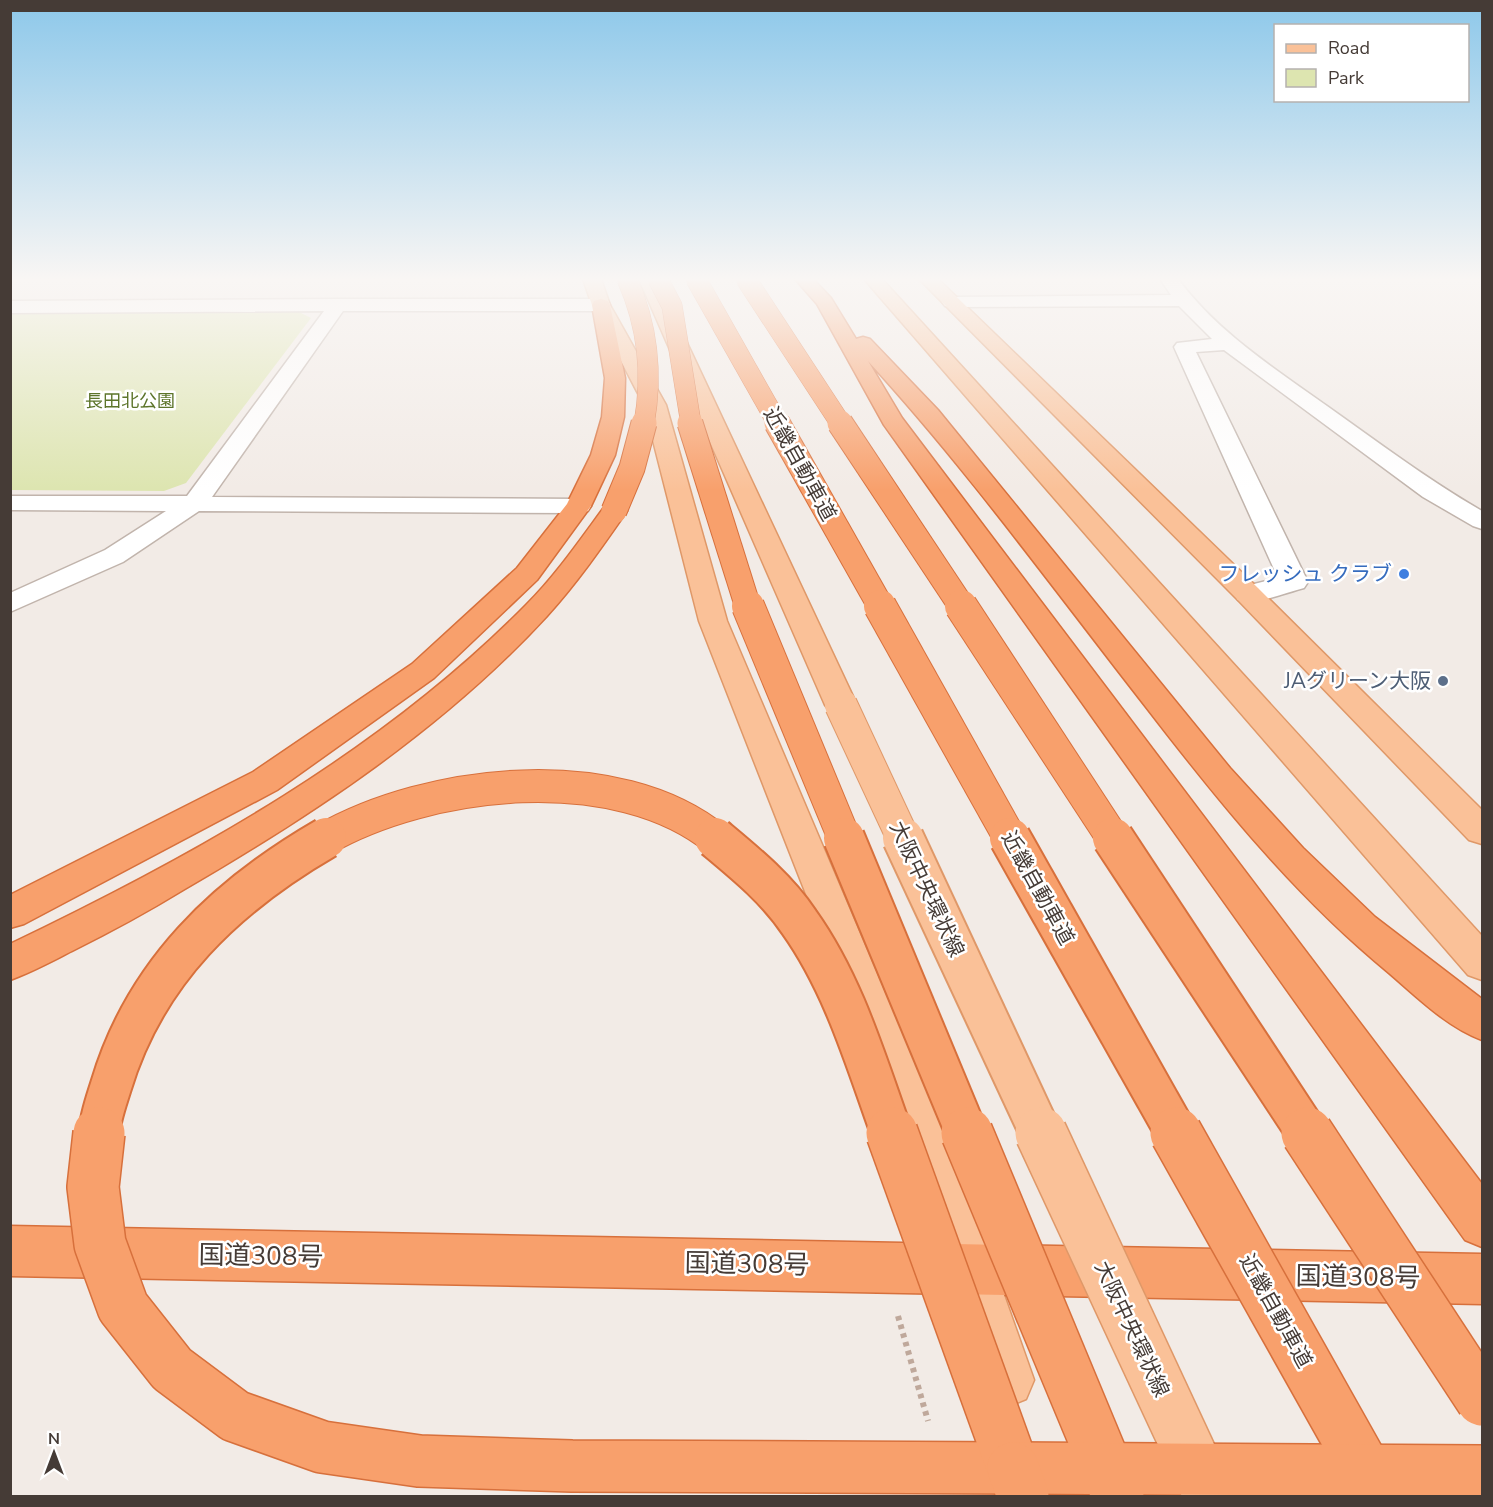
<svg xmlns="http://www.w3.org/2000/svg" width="1493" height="1507" font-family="'Nunito Sans','Noto Sans JP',sans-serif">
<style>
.green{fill:#dde5b0}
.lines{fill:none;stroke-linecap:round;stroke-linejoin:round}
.minor-casing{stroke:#c1b4ac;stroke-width:3}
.major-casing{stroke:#df9868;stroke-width:3}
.highway-casing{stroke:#d7703c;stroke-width:3}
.path{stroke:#bfa89b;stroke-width:6;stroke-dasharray:4.5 4.5;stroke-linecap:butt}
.minor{fill:#fff;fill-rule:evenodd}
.major{fill:#fac198;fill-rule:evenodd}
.highway{fill:#f8a06c;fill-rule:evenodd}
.major-bridge-far2-casing{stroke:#df9868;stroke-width:34;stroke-linecap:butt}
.major-bridge-far1-casing{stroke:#df9868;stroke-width:44;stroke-linecap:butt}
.major-bridge-casing{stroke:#df9868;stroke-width:54;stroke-linecap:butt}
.highway-bridge-far4-casing{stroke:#d7703c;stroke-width:21;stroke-linecap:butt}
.highway-bridge-far3-casing{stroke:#d7703c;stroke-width:27;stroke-linecap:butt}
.highway-bridge-far2-casing{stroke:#d7703c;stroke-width:34;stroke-linecap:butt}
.highway-bridge-far1-casing{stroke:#d7703c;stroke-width:44;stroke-linecap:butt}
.highway-bridge-casing{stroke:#d7703c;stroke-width:54;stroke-linecap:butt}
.major-bridge-far2{stroke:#fac198;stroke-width:32}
.major-bridge-far1{stroke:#fac198;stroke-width:40}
.major-bridge{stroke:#fac198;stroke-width:51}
.highway-bridge-far4{stroke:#f8a06c;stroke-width:20}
.highway-bridge-far3{stroke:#f8a06c;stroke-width:25}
.highway-bridge-far2{stroke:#f8a06c;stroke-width:32}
.highway-bridge-far1{stroke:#f8a06c;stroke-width:40}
.highway-bridge{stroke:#f8a06c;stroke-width:51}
.shop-dot{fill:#3f7fe0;stroke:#fff;stroke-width:2}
.service-dot{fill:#5c6f8a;stroke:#fff;stroke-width:2}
.labels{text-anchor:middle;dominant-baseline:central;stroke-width:5;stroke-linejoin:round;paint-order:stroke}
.far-park-label{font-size:18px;fill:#5d752b;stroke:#fff}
.street-label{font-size:21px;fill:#453b36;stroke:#fff}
.shop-label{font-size:21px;fill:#366cbe;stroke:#fff;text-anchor:end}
.service-label{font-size:21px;fill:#4e5e75;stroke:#fff;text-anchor:end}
.near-street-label{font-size:26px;fill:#453b36;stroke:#fff}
</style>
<rect width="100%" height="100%" fill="#f2ebe6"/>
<path class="green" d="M11 312H299L311 318 186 483 164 491 11 490Z"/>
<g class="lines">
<defs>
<g id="minor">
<path d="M1160 279H1178C1217 332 1274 368 1327 406 1378 442 1428 480 1482 511V529L1473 526 1423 497 1224 350 1196 352 1308 582 1304 588C1284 593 1258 605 1238 600L1234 594 1238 588 1278 578 1174 347 1177 343 1212 339 1179 306 951 307 945 306 942 302 945 298 951 297 1171 295Z"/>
<path d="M338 299H601L608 301 610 305 608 309 601 311H343L212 497 579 499 588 501 591 506 588 511 579 513 199 511 123 562 10 612V593L105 550 166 511 10 510V496H187L324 311 10 313V301Z"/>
</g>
<g id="major">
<path d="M583 279H601L610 305 666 405 727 621 957 1162 1034 1380 1026 1399 1007 1407 988 1399 980 1380 911 1162 699 621 644 405 592 305Z"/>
<path d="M639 279H657L857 705 852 712 841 715 830 712 825 705Z"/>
<path d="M864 279H882L1482 936V980L1468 975Z"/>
<path d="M919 279H938L1258 588 1482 810V844L1469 840 1238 600Z"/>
</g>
<g id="highway">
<path d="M795 279H813L831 298 856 339 863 337 870 339 938 410 1230 768 1303 848 1375 917 1482 999V1040C1447 1027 1417 997 1389 973 1295 896 1220 803 1146 707 1055 591 968 470 868 361L902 418 1482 1184V1247L1465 1240 884 425 817 304Z"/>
<path d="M601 299 608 301 610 305 625 378 624 417 615 455 591 506 537 580 434 678 277 790 24 924 10 928V895L253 772 412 664 517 568 567 504 591 455 602 417 605 378 592 305 594 301Z"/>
<path d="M614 503 623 506 627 511C602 547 577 583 547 616 444 728 314 814 183 890 147 912 110 932 72 951 52 961 32 972 10 980V944C196 855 381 752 526 605 556 575 580 540 605 506Z"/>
<path d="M10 1226 1482 1254V1304L10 1276Z"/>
</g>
</defs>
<use href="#minor" class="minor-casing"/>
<use href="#major" class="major-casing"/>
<use href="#highway" class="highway-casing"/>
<path class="path" d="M898 1316 928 1421"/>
<use href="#minor" class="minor"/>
<use href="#major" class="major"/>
<use href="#highway" class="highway"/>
<defs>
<path id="major-bridge-far2" d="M841 705 904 840"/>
<path id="major-bridge-far1" d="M903 838 1041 1134"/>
<path id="major-bridge" d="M1041 1133 1210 1496"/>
<g id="highway-bridge-far4">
<path d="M627 279C648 326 653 374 644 424"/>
<path d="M658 279 672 306 691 424"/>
<path d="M696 279 778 424"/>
<path d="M746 279 841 424"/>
</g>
<g id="highway-bridge-far3">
<path d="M690 423 748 607"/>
<path d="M777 423 881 607"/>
<path d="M840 423 962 607"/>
<path d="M614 511 632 468 644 423"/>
</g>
<g id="highway-bridge-far2">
<path d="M748 606 845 840"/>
<path d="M880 606 1011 840"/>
<path d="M961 606 1114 840"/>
<path d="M323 840C429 779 617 758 717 840"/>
</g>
<g id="highway-bridge-far1">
<path d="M715 838C745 863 777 889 799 922 844 985 866 1062 892 1134"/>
<path d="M844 838 967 1134"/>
<path d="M1010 838 1177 1134"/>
<path d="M1113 838 1308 1134"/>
<path d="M99 1134C100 1118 106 1102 111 1086 145 972 226 896 326 838"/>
</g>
<g id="highway-bridge">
<path d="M99 1133 93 1187 100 1244 123 1307 172 1369 235 1416 322 1447 419 1461 572 1466 1013 1468"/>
<path d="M892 1133 1013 1468"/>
<path d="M967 1133 1118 1496"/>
<path d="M1176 1133 1380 1496"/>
<path d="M1307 1133 1482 1400"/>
<path d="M1013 1468 1482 1471"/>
<path d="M1013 1468 1023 1496"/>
</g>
</defs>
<use href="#major-bridge-far2" class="major-bridge-far2-casing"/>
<use href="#major-bridge-far1" class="major-bridge-far1-casing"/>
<use href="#major-bridge" class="major-bridge-casing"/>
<use href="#highway-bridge-far4" class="highway-bridge-far4-casing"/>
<use href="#highway-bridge-far3" class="highway-bridge-far3-casing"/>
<use href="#highway-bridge-far2" class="highway-bridge-far2-casing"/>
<use href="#highway-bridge-far1" class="highway-bridge-far1-casing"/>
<use href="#highway-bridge" class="highway-bridge-casing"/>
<use href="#major-bridge-far2" class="major-bridge-far2"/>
<use href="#major-bridge-far1" class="major-bridge-far1"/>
<use href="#major-bridge" class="major-bridge"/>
<use href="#highway-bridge-far4" class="highway-bridge-far4"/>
<use href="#highway-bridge-far3" class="highway-bridge-far3"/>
<use href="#highway-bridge-far2" class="highway-bridge-far2"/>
<use href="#highway-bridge-far1" class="highway-bridge-far1"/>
<use href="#highway-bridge" class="highway-bridge"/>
</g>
<linearGradient id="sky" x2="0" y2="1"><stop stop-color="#8dc8ea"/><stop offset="0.57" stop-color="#f9f6f4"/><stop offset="1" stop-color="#f9f6f4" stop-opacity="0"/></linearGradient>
<rect width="1493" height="490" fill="url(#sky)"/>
<circle class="shop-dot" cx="1404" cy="574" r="6"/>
<circle class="service-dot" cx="1443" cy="681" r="6"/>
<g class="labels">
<g class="far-park-label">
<text x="130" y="401">長田北公園</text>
</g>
<g class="street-label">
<text transform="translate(800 464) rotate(61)">近畿自動車道</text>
<text transform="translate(1038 888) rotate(61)">近畿自動車道</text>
<text transform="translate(927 889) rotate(65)">大阪中央環状線</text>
<text transform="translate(1276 1311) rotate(61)">近畿自動車道</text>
<text transform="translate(1132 1329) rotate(65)">大阪中央環状線</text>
</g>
<g class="shop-label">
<text x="1392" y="574">フレッシュ クラブ</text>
</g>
<g class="service-label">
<text x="1431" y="681">JAグリーン大阪</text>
</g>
<g class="near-street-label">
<text transform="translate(261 1256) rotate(1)">国道308号</text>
<text transform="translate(747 1264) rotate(1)">国道308号</text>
<text transform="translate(1358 1277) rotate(1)">国道308号</text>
</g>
</g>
<rect width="1493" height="1507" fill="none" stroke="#453b36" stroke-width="24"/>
<rect x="1274" y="24" width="195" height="78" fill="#ffffff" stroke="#b5b1af" stroke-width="1.5"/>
<rect x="1286" y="44" width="30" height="9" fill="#fac198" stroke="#b5b1af" stroke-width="1.5"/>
<text x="1328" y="54" font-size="18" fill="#453b36">Road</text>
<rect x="1286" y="69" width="30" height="18" fill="#dde5b0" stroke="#b5b1af" stroke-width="1.5"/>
<text x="1328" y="84" font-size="18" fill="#453b36">Park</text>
<g transform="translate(54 1453)" stroke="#ffffff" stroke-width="4.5" paint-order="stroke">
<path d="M0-4.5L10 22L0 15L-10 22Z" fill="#453b36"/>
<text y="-9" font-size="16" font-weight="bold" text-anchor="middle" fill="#453b36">N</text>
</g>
</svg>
